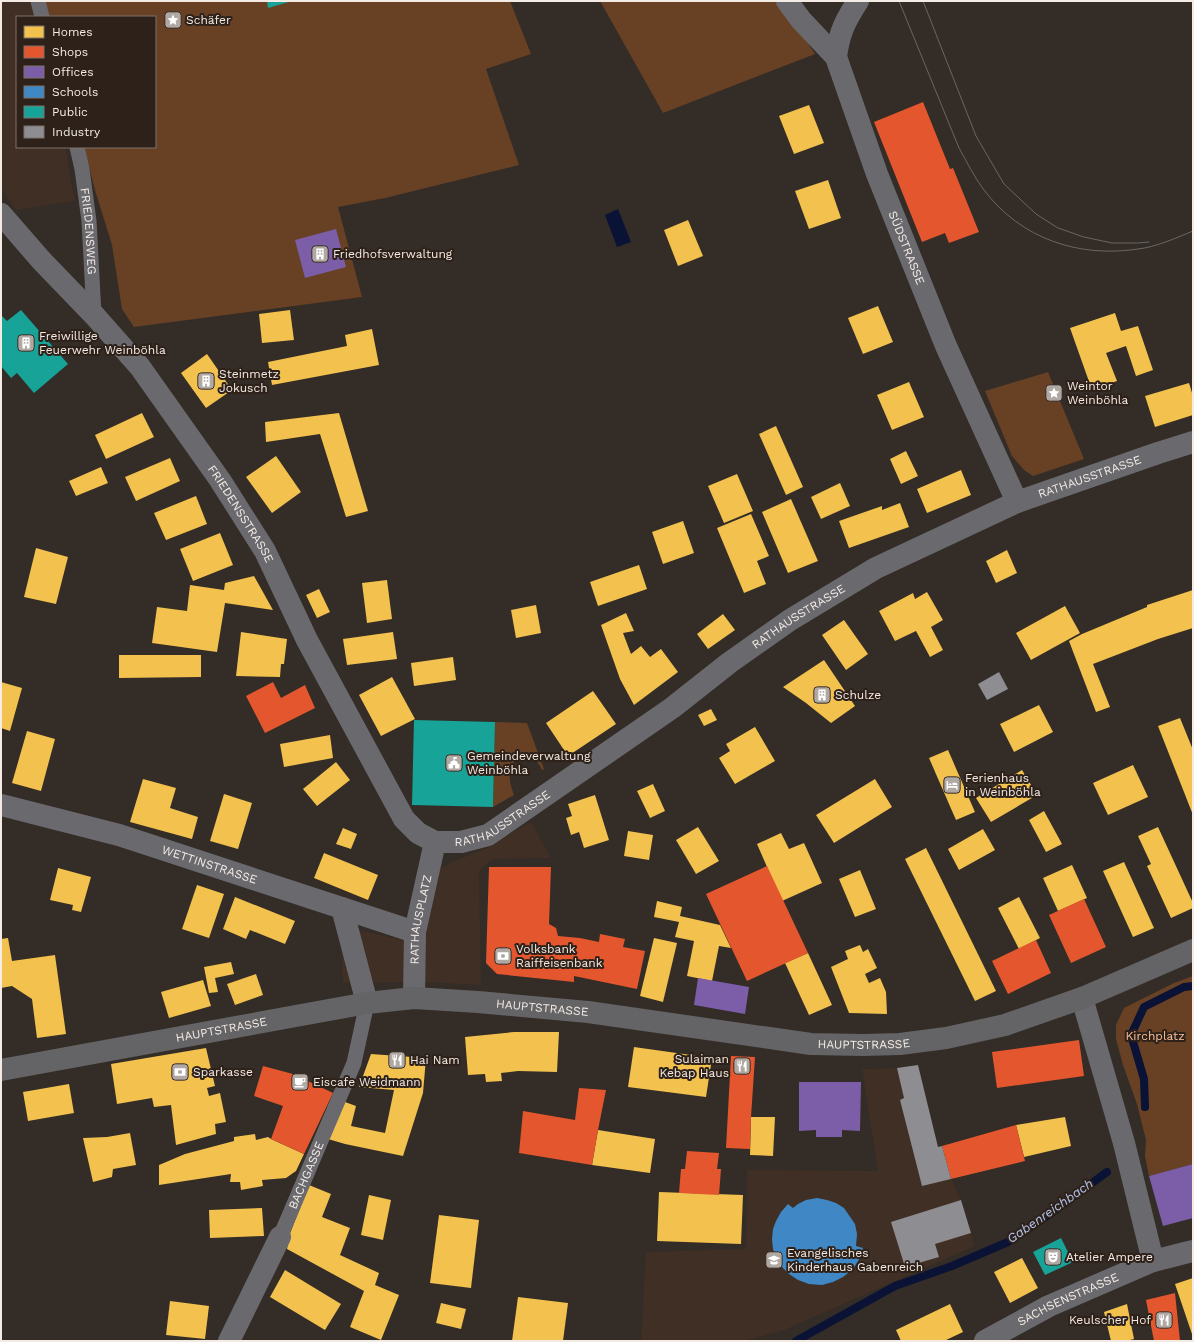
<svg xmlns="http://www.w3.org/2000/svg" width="1194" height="1342" font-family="'Work Sans',sans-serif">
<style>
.built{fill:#402f24}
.green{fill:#684125}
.water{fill:#0a1335}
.homes{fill:#f2c14e}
.shops{fill:#e4572e}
.offices{fill:#7b5ea7}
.schools{fill:#3f88c5}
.public{fill:#17a398}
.industry{fill:#8d8d92}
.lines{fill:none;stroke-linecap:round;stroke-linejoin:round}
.stream{stroke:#0a1335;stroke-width:8}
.lane{stroke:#6a6a6e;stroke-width:15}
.street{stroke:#6a6a6e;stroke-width:22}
.secondary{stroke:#646365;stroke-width:22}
.tram{stroke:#696766;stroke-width:1}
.labels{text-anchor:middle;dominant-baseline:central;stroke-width:4;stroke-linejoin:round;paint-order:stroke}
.poi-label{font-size:12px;fill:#f4ebe5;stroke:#2e2119;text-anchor:start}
.street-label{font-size:12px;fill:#f4ebe5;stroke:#2e2119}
.park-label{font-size:12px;fill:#fabf99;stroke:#2e2119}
.water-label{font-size:13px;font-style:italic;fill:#b4c6f1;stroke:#2e2119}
</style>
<rect width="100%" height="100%" fill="#332c27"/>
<g class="built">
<path d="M1 1H31L36 17H17V147H65L75 201 16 210 1 189Z"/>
<path d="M530 822 535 829 551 858 491 859 479 872 481 985 423 982 343 983 340 925 362 931 423 944 438 870 452 862 487 848Z"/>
<path d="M918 1065 938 1147 942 1146 951 1179 961 1200 975 1246 782 1331 743 1341H641L646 1252 746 1249 747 1170 878 1171 862 1069 897 1068Z"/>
</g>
<g class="green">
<path d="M44 1H510L531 54 486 69 519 165 385 198 338 207 362 297 134 327 122 309 112 245 95 190 84 147H155V17H49Z"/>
<path d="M600 1H777L799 29 815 54 663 113Z"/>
<path d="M1048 372 1084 459 1033 476 1024 470 1012 456 985 391Z"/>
<path d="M495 722 527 723 544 769 542 770C536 758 533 756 519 756 507 770 508 778 514 795L493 807Z"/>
<path d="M1193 976V1164L1149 1176 1145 1156 1146 1140 1137 1104 1123 1065 1116 1039V1025L1124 1008 1174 983Z"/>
</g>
<path class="water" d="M618 209 631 242 617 247 605 215Z"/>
<g class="homes">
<path d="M809 105 824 143 794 154 779 116Z"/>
<path d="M828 180 841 218 809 229 795 191Z"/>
<path d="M688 220 703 256 678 266 664 230Z"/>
<path d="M878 306 893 342 863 354 848 318Z"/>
<path d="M290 310 294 340 262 343 259 314Z"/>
<path d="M1115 313 1121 331 1138 326 1153 370 1136 376 1126 346 1106 353 1117 381 1092 390 1070 328Z"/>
<path d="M372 329 379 365 272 385 268 362 347 346 345 335Z"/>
<path d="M207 354 232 390 206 408 181 373Z"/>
<path d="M909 382 924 417 892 430 877 395Z"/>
<path d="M1189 383 1193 396V415L1155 427 1145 396Z"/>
<path d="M142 413 154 437 106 459 95 435Z"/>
<path d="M339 413 368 511 346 517 320 434 266 442 265 422Z"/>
<path d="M776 426 803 487 786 495 759 434Z"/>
<path d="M906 451 918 476 901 484 890 459Z"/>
<path d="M276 456 301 492 272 513 246 477Z"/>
<path d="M170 458 180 481 136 501 125 477Z"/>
<path d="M101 467 108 483 76 496 69 481Z"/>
<path d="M961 470 971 495 927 513 917 489Z"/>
<path d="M737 474 753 511 724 523 708 486Z"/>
<path d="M840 483 850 506 821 519 811 497Z"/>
<path d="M196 496 207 524 166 540 154 513Z"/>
<path d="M791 499 818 561 788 573 762 512Z"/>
<path d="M900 503 909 527 849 548 839 521 882 506V510Z"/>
<path d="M751 514 769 556 757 561 766 584 744 593 717 528Z"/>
<path d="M683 521 694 553 663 564 652 532Z"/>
<path d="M220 533 233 565 193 581 180 549Z"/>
<path d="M36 548 68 557 56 604 24 597Z"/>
<path d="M1007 550 1017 573 996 583 986 561Z"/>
<path d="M639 565 647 589 598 606 590 582Z"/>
<path d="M254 576 273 610 225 603 217 652 152 643 157 607 187 611 190 585 224 590 225 583Z"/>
<path d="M387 580 392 619 367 623 362 583Z"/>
<path d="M319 589 330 612 317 618 306 595Z"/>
<path d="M1193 590V628L1158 639 1093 664 1110 707 1096 712 1069 641 1082 634 1147 607V605Z"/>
<path d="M927 592 943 620 931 627 943 650 930 657 916 631 895 641 879 611 913 593 915 599Z"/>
<path d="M536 605 541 633 516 638 511 610Z"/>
<path d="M1065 606 1080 633 1031 660 1016 633Z"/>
<path d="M626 613 634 631 623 633 631 654 641 646 650 657 661 649 678 672 634 705 620 679 601 625Z"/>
<path d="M723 614 735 630 708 649 697 634Z"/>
<path d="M844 620 868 654 846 670 822 635Z"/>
<path d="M241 632 287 639 284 664H281L280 677 236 676Z"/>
<path d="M393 632 397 659 347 665 343 639Z"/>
<path d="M119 655H201V677L119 678Z"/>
<path d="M453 657 456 680 414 686 411 663Z"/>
<path d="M824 660 855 706 831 723 806 703 783 687Z"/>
<path d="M392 677 415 719 381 736 359 695Z"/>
<path d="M1 682 22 688 10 731 1 728Z"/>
<path d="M593 691 616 724 568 756 546 723Z"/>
<path d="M1039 705 1053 732 1014 752 1000 724Z"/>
<path d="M711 709 717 720 704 726 698 715Z"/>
<path d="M1180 718 1193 750V815L1158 726Z"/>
<path d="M755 727 775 761 735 784 719 758 730 751 726 744Z"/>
<path d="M27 731 55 739 41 791 12 783Z"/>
<path d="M330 735 333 758 284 767 280 744Z"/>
<path d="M948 750 975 812 956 820 929 758Z"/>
<path d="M336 762 350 780 317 806 303 789Z"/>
<path d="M1133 765 1148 797 1108 815 1093 783Z"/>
<path d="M1022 770 1037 795 991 822 976 798Z"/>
<path d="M143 779 176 788 170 808 198 817 192 839 130 822Z"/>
<path d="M875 779 892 807 834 843 816 815Z"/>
<path d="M653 784 665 811 650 818 637 791Z"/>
<path d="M224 794 252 803 238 849 210 841Z"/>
<path d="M595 795 609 840 584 848 579 832 571 835 566 818 572 816 568 804Z"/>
<path d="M1044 811 1062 844 1046 852 1029 820Z"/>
<path d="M698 827 719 861 696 874 676 840Z"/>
<path d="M1158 827 1193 903V908L1171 918 1147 866 1151 864 1138 836Z"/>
<path d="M343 828 357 834 351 849 336 844Z"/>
<path d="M983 829 995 850 959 870 948 849Z"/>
<path d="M628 831 653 835 649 860 624 856Z"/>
<path d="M781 833 789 849 804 843 822 883 782 901 757 844Z"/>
<path d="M926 848 996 991 975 1001 905 859Z"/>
<path d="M324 853 378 875 368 900 314 878Z"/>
<path d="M1124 862 1154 928 1133 937 1103 871Z"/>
<path d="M1072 865 1087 898 1058 911 1043 878Z"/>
<path d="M58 868 91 877 81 912 72 910 73 905 50 900Z"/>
<path d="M860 870 876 909 855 917 839 879Z"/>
<path d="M197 885 224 894 209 938 182 929Z"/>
<path d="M235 897 295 921 285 944 250 930 246 939 223 929Z"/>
<path d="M1019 897 1040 938 1019 949 998 908Z"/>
<path d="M657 901 682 907 680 916 720 925 731 948 719 946 712 981 687 976 694 941 675 937 679 922 654 917Z"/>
<path d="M8 938 12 961 55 955 66 1034 37 1038 32 999 12 986 1 988V939Z"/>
<path d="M654 938 677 943 663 1002 640 996Z"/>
<path d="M860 945 863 952 868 949 877 968 865 974 869 983 880 978 886 992 887 1014 849 1013 831 967 848 959 845 951Z"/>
<path d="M808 953 832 1005 809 1015 785 963Z"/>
<path d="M231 962 234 974 215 978 218 992 209 993 204 967Z"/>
<path d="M256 974 263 995 235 1005 227 984Z"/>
<path d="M203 980 211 1006 169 1018 161 992Z"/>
<path d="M514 1032H559L557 1072 518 1071 501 1073 502 1081 486 1082 485 1074 468 1075 465 1037Z"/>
<path d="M634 1047 712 1058 706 1097 628 1087Z"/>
<path d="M206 1048 215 1086 207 1088 209 1096 220 1093 226 1122 215 1124 216 1134 176 1145 171 1105 154 1107 152 1098 117 1104 111 1064Z"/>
<path d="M371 1054 426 1058 423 1093 403 1156 345 1144 328 1139 345 1102 356 1106 351 1126 385 1133 394 1090 359 1087Z"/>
<path d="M69 1084 74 1113 28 1121 23 1092Z"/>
<path d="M751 1117H775L773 1156 750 1155Z"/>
<path d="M1065 1117 1071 1146 1024 1157 1016 1125Z"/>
<path d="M598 1130 655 1139 650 1173 592 1165Z"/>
<path d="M130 1133 136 1165 113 1169 112 1177 93 1182 83 1138 107 1137Z"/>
<path d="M255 1134 256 1140 268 1137 271 1139 304 1154 296 1171 286 1178 262 1180 263 1186 241 1190 240 1182H230L231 1174 159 1185V1165L185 1154 234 1141V1137Z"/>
<path d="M309 1185 331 1194 322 1217 350 1228 340 1255 379 1273 375 1285 399 1295 381 1340 350 1327 364 1291 287 1249 289 1236Z"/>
<path d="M659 1192 743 1195 741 1244 657 1241Z"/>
<path d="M369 1195 391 1200 383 1240 361 1235Z"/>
<path d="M262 1208 264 1236 210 1238 209 1210Z"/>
<path d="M439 1215 479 1220 471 1288 430 1283Z"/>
<path d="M1022 1258 1038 1288 1010 1303 994 1272Z"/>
<path d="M285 1270 341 1304 325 1330 270 1297Z"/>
<path d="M1193 1278V1337L1175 1284Z"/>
<path d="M518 1297 568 1303 563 1341H512Z"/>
<path d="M170 1301 209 1306 205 1339 166 1335Z"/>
<path d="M441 1303 466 1309 461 1329 436 1323Z"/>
<path d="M950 1304 963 1332 944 1341H901L896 1330Z"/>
<path d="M1127 1304 1134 1339 1130 1340V1341H1111L1104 1312Z"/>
</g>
<g class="shops">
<path d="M923 102 950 169 953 168 979 232 949 243 945 233 922 242 874 122Z"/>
<path d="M273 682 281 698 305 685 315 708 265 733 246 696Z"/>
<path d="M767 866 808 953 747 981 706 894Z"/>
<path d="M489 867H551L549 924 556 928 558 936 580 938 599 942 600 934 625 939 623 947 645 951 637 989 574 976V982L497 974 486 963Z"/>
<path d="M1084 899 1106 947 1071 963 1049 915Z"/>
<path d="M1036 940 1051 973 1008 994 992 961Z"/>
<path d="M1079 1040 1084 1076 997 1088 992 1052Z"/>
<path d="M731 1056 755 1057 751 1117 750 1149 726 1148Z"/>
<path d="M263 1066 293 1074 333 1093 304 1154 271 1139 283 1106 254 1096Z"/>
<path d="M579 1088 606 1090 598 1130 592 1165 519 1153 523 1111 575 1120Z"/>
<path d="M1016 1125 1025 1161 951 1179 942 1146Z"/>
<path d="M687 1151 719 1153 717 1169H721L719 1195 679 1193 681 1169H685Z"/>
<path d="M1175 1293 1180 1341H1154L1146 1300Z"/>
</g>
<g class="offices">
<path d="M336 229 346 267 305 278 295 240Z"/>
<path d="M698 978 749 987 745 1014 694 1005Z"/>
<path d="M799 1082H861L860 1131 842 1130V1137H816V1130L799 1131Z"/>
<path d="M1193 1164V1218L1163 1226 1149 1176Z"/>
</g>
<path class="schools" d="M817 1198 827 1200 836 1203 844 1208 855 1224 857 1234 856 1246 863 1248 860 1258 853 1269 843 1277 833 1282 822 1285 809 1284 798 1280 789 1274 781 1266 776 1258 773 1249 772 1239 773 1229 776 1221 781 1212 788 1204 793 1208 798 1204 806 1200Z"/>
<g class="public">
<path d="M267 1H292L268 8Z"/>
<path d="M21 310 68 364 34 393 17 373 11 378 1 366V315L7 321Z"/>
<path d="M414 720 495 722 493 807 412 805Z"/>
<path d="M1061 1238 1073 1262 1045 1275 1033 1252Z"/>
</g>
<g class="industry">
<path d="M999 672 1008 689 987 700 978 684Z"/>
<path d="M918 1065 938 1147 942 1146 951 1179 922 1186 900 1100 904 1098 897 1068Z"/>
<path d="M961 1200 971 1233 935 1244 939 1257 905 1267 891 1222Z"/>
</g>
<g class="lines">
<g class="stream">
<path d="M1145 1107 1144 1079 1131 1035 1144 1007 1184 987 1193 986"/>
<path d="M796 1341 895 1286 952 1266 1008 1242 1050 1214 1107 1172"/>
</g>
<g class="lane">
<path d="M38 1 42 17"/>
<path id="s1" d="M77 147 82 169 89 221 94 315"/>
<path id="s2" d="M280 1237 354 1063 367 1003"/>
</g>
<g class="street">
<path id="s3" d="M787 1 801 20 836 57 877 174 946 346 1017 502"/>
<path d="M836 57C839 33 845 21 858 1"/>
<path id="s4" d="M1 214 41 260 94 315 140 367 220 480 265 551 307 640 404 819 418 833 435 842H461L488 835 672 708 729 663 790 620 876 568 1017 502 1158 453 1193 442"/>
<path id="s5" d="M1 805 119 835 415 932"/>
<path d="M342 908 367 1003"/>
<path id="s6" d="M414 998 415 932 435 842"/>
<path d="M1082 998 1124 1143 1153 1261"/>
<path d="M229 1341 280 1237"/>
<path id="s7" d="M985 1341 1049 1306 1153 1261 1193 1251"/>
</g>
<path class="secondary" id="s8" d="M1 1070 367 1003 414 998 478 1002 588 1012 811 1044 863 1045 900 1044 946 1038 1005 1025 1082 998 1193 950"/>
<g class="tram">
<path d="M899 1 959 148C967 162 974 177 984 190 1021 239 1079 258 1138 249 1156 247 1176 238 1193 231"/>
<path d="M923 1 976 136 1004 184 1036 214 1058 228 1084 237 1112 243H1138L1149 242"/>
</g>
</g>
<defs>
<symbol id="sight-square" viewBox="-11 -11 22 22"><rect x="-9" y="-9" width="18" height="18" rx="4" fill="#b0a8a2" stroke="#2e2119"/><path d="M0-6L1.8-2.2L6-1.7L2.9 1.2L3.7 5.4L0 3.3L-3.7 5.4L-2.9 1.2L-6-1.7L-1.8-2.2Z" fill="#fff"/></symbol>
<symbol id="building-square" viewBox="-11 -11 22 22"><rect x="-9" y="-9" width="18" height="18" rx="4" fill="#b0a8a2" stroke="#2e2119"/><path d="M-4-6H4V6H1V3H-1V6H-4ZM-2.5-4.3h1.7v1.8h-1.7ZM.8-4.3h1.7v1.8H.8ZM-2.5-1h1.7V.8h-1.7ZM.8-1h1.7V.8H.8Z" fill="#fff"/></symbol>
<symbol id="civic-square" viewBox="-11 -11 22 22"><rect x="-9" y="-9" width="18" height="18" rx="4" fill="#b0a8a2" stroke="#2e2119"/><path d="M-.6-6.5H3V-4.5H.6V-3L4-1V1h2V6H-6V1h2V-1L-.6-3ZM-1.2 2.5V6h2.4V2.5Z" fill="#fff"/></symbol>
<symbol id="hotel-square" viewBox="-11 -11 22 22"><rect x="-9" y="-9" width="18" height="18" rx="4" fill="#b0a8a2" stroke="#2e2119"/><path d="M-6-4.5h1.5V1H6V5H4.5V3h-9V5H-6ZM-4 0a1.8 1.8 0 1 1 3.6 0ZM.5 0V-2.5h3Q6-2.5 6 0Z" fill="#fff"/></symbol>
<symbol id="bank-square" viewBox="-11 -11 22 22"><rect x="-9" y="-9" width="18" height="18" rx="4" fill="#b0a8a2" stroke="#2e2119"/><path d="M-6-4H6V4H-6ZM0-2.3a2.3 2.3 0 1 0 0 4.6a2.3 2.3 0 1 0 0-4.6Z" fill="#fff"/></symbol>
<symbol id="restaurant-square" viewBox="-11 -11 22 22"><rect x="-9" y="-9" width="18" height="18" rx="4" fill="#b0a8a2" stroke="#2e2119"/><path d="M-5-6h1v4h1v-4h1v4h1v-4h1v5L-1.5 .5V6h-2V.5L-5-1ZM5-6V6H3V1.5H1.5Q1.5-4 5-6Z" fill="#fff"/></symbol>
<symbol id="cafe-square" viewBox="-11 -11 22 22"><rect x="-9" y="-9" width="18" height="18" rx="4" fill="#b0a8a2" stroke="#2e2119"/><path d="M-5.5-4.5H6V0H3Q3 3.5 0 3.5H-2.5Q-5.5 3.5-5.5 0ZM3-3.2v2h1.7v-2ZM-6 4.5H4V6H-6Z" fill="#fff"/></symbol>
<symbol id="theatre-square" viewBox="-11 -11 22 22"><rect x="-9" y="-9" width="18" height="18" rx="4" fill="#b0a8a2" stroke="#2e2119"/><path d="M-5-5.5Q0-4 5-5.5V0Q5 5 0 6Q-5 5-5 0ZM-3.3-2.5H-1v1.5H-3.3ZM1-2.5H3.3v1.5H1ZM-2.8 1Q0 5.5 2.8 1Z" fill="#fff"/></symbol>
<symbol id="school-square" viewBox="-11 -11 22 22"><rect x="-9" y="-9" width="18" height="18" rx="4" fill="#b0a8a2" stroke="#2e2119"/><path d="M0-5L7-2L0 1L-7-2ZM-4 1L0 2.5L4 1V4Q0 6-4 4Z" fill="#fff"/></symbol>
</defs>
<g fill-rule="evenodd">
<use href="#sight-square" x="163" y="10" width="20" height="20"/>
<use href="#building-square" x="310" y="244" width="20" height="20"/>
<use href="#building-square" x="16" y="333" width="20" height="20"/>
<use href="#building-square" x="196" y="371" width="20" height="20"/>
<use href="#sight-square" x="1044" y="383" width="20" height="20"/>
<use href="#building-square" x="812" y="685" width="20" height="20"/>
<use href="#civic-square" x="444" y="753" width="20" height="20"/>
<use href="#hotel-square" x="942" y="775" width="20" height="20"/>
<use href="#bank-square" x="493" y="946" width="20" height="20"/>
<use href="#restaurant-square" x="387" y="1050" width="20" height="20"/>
<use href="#restaurant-square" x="732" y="1056" width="20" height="20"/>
<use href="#bank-square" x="170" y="1062" width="20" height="20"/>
<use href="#cafe-square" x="290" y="1072" width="20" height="20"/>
<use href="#theatre-square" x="1043" y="1247" width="20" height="20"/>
<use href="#school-square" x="764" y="1250" width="20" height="20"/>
<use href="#restaurant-square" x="1154" y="1310" width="20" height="20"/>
</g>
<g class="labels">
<g class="poi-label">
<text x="186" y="20">Schäfer</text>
<text x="333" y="254">Friedhofsverwaltung</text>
<text x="39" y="336">Freiwillige<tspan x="39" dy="14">Feuerwehr Weinböhla</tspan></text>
<text x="219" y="374">Steinmetz<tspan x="219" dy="14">Jokusch</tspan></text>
<text x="1067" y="386">Weintor<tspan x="1067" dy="14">Weinböhla</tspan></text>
<text x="835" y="695">Schulze</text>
<text x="467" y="756">Gemeindeverwaltung<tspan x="467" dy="14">Weinböhla</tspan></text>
<text x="965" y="778">Ferienhaus<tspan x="965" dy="14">in Weinböhla</tspan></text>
<text x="516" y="949">Volksbank<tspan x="516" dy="14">Raiffeisenbank</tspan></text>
<text x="729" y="1059" text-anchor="end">Sulaiman<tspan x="729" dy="14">Kebap Haus</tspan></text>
<text x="410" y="1060">Hai Nam</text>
<text x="193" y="1072">Sparkasse</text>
<text x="313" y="1082">Eiscafe Weidmann</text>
<text x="787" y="1253">Evangelisches<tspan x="787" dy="14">Kinderhaus Gabenreich</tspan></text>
<text x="1066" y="1257">Atelier Ampere</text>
<text x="1151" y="1320" text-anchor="end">Keulscher Hof</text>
</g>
<g class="street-label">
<text stroke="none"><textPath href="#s1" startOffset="85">FRIEDENSWEG</textPath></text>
<text stroke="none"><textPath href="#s3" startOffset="278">SÜDSTRASSE</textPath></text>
<text stroke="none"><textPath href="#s4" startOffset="1528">RATHAUSSTRASSE</textPath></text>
<text stroke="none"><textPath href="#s4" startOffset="385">FRIEDENSSTRASSE</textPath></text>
<text stroke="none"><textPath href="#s4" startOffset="1204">RATHAUSSTRASSE</textPath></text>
<text stroke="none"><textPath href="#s4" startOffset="844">RATHAUSSTRASSE</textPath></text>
<text stroke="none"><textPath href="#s5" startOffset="217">WETTINSTRASSE</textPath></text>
<text stroke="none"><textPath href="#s6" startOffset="79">RATHAUSPLATZ</textPath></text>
<text stroke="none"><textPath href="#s8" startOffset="548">HAUPTSTRASSE</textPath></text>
<text stroke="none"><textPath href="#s8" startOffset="224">HAUPTSTRASSE</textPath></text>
<text stroke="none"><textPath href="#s8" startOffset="872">HAUPTSTRASSE</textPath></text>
<text stroke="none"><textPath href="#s2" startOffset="67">BACHGASSE</textPath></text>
<text stroke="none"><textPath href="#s7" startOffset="93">SACHSENSTRASSE</textPath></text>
</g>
<g class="park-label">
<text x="1155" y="1036">Kirchplatz</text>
</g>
<g class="water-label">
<text transform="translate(1050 1211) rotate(-35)">Gabenreichbach</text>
</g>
</g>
<rect width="1194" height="1342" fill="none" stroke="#f4ebe5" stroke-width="4"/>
<rect x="16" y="16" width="140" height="132" fill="#2e2119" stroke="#7d726b"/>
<rect x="24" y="26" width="20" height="12" fill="#f2c14e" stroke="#7d726b"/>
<text x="52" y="36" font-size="12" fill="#f4ebe5">Homes</text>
<rect x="24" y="46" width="20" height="12" fill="#e4572e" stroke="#7d726b"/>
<text x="52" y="56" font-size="12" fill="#f4ebe5">Shops</text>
<rect x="24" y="66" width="20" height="12" fill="#7b5ea7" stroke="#7d726b"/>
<text x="52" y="76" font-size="12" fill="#f4ebe5">Offices</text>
<rect x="24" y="86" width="20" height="12" fill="#3f88c5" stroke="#7d726b"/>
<text x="52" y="96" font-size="12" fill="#f4ebe5">Schools</text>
<rect x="24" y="106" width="20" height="12" fill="#17a398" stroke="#7d726b"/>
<text x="52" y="116" font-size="12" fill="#f4ebe5">Public</text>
<rect x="24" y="126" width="20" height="12" fill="#8d8d92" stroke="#7d726b"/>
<text x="52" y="136" font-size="12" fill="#f4ebe5">Industry</text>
</svg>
